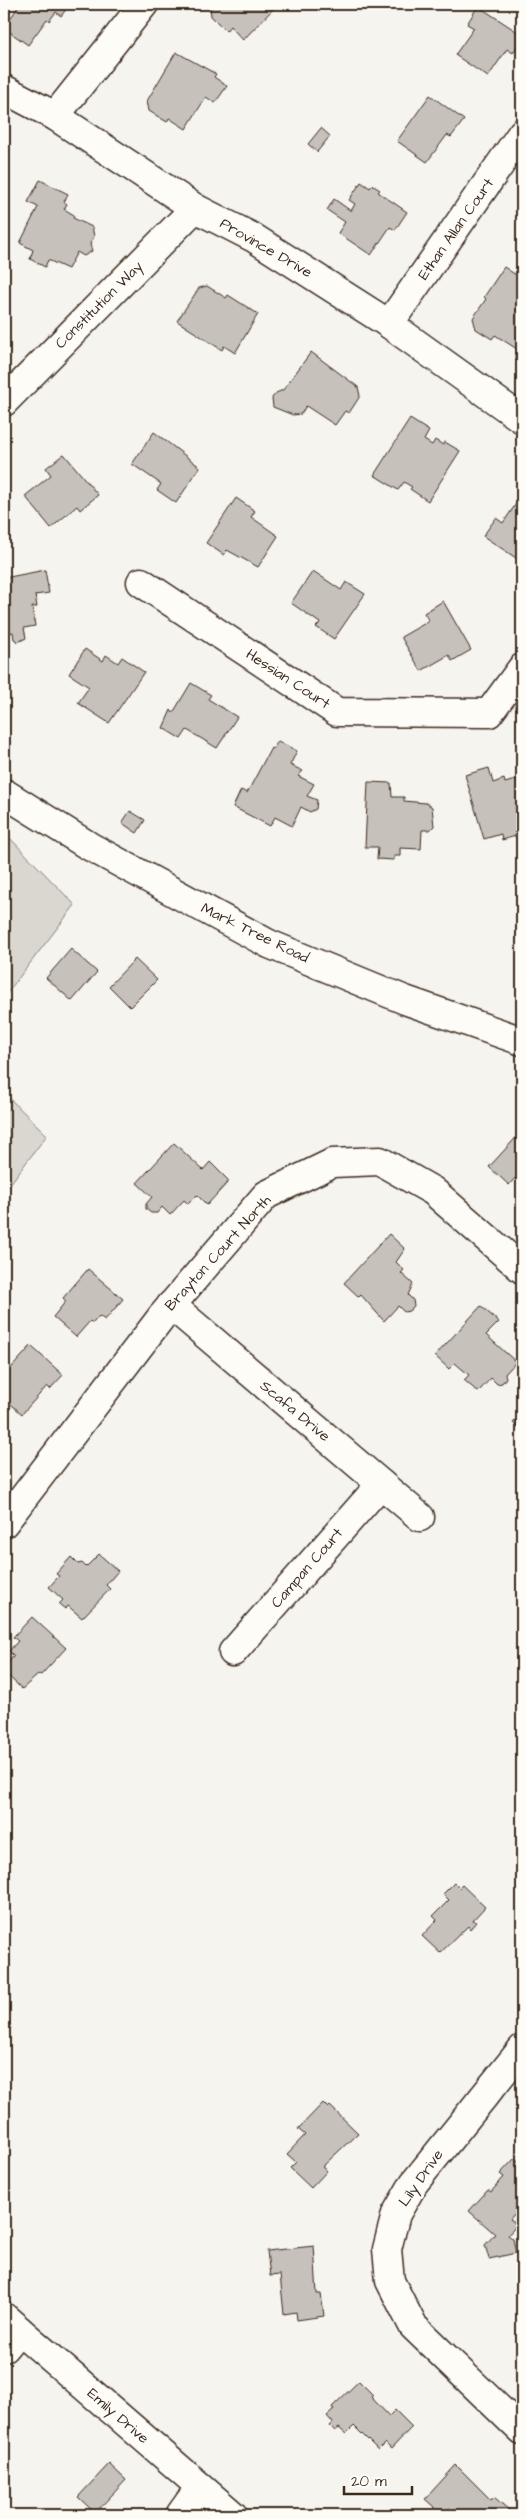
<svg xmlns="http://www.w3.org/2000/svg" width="526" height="2519" font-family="'Architects Daughter',sans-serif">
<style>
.green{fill:#dad6d0;stroke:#8a8077}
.building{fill:#c7c1bb;stroke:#3b2a1e}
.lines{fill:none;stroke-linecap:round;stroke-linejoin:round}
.minor-casing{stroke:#3b2a1e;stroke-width:31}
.major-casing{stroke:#3b2a1e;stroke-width:31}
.minor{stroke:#fdfcf7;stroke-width:28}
.major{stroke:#fdfcf7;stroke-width:28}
.labels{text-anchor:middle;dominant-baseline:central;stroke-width:5;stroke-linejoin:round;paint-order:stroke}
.street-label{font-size:15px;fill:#3b2a1e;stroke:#fdfcf7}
</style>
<rect width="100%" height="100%" fill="#f5f4ee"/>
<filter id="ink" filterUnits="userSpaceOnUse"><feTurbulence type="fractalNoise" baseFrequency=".02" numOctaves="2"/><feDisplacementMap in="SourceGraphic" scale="10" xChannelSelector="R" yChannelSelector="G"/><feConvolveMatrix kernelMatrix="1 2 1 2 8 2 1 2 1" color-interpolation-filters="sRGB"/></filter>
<g filter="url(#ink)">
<g class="green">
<path d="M4 832 75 905 4 997Z"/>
<path d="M4 1093 47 1135 4 1192Z"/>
</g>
<g class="building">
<path d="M20 4H70L61 16 56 12 49 21 47 19 28 45 4 28Z"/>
<path d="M213 4H278L243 40 230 26 226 31 211 16 210 6Z"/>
<path d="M478 6 522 35V39L513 53 507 49 488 77 455 55 474 28 467 24Z"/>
<path d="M176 52 216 74 214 77 227 86 215 103 206 97 186 129 169 118 167 122 149 111 147 101Z"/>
<path d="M430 95 464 120 451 137 447 135 427 162 397 141Z"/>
<path d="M321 128 330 136 317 152 308 144Z"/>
<path d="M40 180 68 194 64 202 67 204 64 209 74 215 73 218 92 227 94 236 90 244 92 251 84 256 77 252 68 269 48 260 45 267 30 259 33 250 20 243 38 207 28 202Z"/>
<path d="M361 182 370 188 372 185 380 190 378 192 407 212 395 230 390 227 371 255 338 233 345 222 327 210 334 199 351 211 355 204 349 200Z"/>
<path d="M504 267 522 279V342L517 349 495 335 492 339 476 329 473 318 486 299 484 297Z"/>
<path d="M207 286 226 298 228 295 258 314 235 353 224 346 222 350 177 321 199 288Z"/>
<path d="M311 352 358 387 360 396 349 413 345 411 335 425 306 406 301 414 293 415 273 407 272 398 276 393 283 390Z"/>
<path d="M410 419 429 431 424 440 432 445 435 440 443 445 445 442 460 451 428 501 410 489 412 487 404 482 398 490 374 475Z"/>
<path d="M154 432 200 467 176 503 157 490 161 484 132 464Z"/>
<path d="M64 454 98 495 80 510 77 506 51 528 25 496 51 475 46 468Z"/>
<path d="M522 495V562L483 536 496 518 503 523Z"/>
<path d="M236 498 255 511 251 517 278 536 258 567 227 550 224 555 206 543Z"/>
<path d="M45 570 49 593 35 595 37 607H32L35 626 24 628 26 638 18 642 14 639 13 632 4 634V578Z"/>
<path d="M313 571 341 590 346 582 365 594 334 639 316 627 320 623 291 603Z"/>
<path d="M443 601 471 650 452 661 449 655 421 671 401 637 429 621 424 613Z"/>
<path d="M85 649 103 661 106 655 118 663 122 657 144 672 109 723 78 703 89 687 69 674Z"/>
<path d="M191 683 211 695 208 699 237 717 217 748 187 730 181 739 163 728 171 710 173 713Z"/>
<path d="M278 741 297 751 290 765 303 771 298 776 314 784 307 796 317 800 316 809 310 812 301 807 292 826 275 817 270 826 233 807 241 790 247 793 271 748 273 749Z"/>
<path d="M489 768 493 783 504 779 505 783 522 778V826L518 827 519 835 502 840 501 834 484 839 465 775Z"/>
<path d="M368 782 391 783 392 797H404V801L426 803 432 807 434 826 430 830H422L421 849 400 848V856H394V860L377 859 378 847H365Z"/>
<path d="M130 811 145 820 137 833 122 823Z"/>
<path d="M71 949 97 972 72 1001 46 978Z"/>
<path d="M135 959 157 980 130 1007 109 986Z"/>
<path d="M522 1131V1185L515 1178 509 1185 489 1167Z"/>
<path d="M174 1143 203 1170 210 1162 229 1181 207 1205 197 1195 188 1204 184 1200 170 1215 162 1207 157 1213H151L146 1209V1204L152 1197 137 1183Z"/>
<path d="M389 1234 405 1249 396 1262 404 1270 401 1273 413 1284 408 1295 413 1300 414 1306 409 1311 404 1312 398 1306 384 1321 361 1295 359 1297 344 1283Z"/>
<path d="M88 1269 123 1299 105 1320 99 1316 93 1323 90 1321 76 1337 53 1317 66 1301 63 1298Z"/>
<path d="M481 1306 499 1322 486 1335 516 1362 505 1374 506 1378 502 1383 497 1384 491 1378 478 1392 464 1380 469 1375 455 1363 449 1369 435 1356Z"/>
<path d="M31 1346 63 1375 50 1389 47 1386 22 1414 4 1398V1376Z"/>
<path d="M522 1413V1432L513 1423Z"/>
<path d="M99 1554 118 1571 106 1585 110 1589 82 1618 68 1606 65 1609 59 1604 63 1600 49 1587 59 1576 56 1574 71 1557 78 1564 82 1563 86 1567Z"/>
<path d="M32 1617 66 1648 41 1675 39 1674 22 1689 4 1672V1667L14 1656 9 1651 18 1641 13 1637Z"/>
<path d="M454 1883 459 1888 462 1885 485 1907 473 1920 476 1922 470 1929 468 1926 440 1953 422 1936 437 1920 433 1916 449 1900 443 1894Z"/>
<path d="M323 2103 328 2108 330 2106 358 2133 322 2167 327 2171 311 2188 290 2168 296 2162 287 2154 305 2135 298 2129Z"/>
<path d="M515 2158 522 2165V2205L510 2219 517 2225 508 2235 513 2239 516 2253 489 2259 485 2245 495 2234 469 2211 488 2190 491 2192 504 2177 500 2174Z"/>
<path d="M314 2246 317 2294H321L324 2316 297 2320 296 2312 284 2314 280 2275 270 2276 267 2251Z"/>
<path d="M359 2381 373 2395 371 2397 389 2416 395 2410 412 2427 391 2449 385 2443 378 2450 354 2426 346 2434 339 2428 335 2431 330 2426 333 2423 327 2416 334 2410 332 2407Z"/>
<path d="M109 2464 126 2480 95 2513 78 2497Z"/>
<path d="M456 2465 491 2500 494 2497 510 2511 507 2515H457L449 2508 443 2515 425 2499Z"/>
</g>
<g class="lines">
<defs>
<g id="minor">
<path d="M4 89 55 116 195 208 254 238 389 324 522 419"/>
<path d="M55 116 144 4"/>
<path d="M389 324 522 133"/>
<path d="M4 402 195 208"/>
<path d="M141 582 337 712 489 713 522 668"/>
<path d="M171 1305 420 1517"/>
<path d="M4 1523 163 1315 266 1195 332 1163 380 1161 433 1191 522 1269"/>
<path d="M233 1652 381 1484"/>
<path d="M522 2049 414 2183 396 2214 387 2249 390 2281 413 2326 522 2431"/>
<path d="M4 2317 233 2515"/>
<path d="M4 2348 19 2330"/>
<path d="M180 2515 200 2487"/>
</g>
<path id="major" d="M4 793 89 846 269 944 405 1000 522 1041"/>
</defs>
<use href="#minor" class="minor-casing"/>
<use href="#major" class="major-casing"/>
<use href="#minor" class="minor"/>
<use href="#major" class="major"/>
</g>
</g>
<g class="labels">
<g class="street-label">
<text transform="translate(456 229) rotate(-55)">Ethan Allan Court</text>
<text transform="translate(266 248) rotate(30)">Province Drive</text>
<text transform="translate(99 305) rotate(-45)">Constitution Way</text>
<text transform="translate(288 679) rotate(33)">Hessian Court</text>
<text transform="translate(255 933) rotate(26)">Mark Tree Road</text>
<text transform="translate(218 1253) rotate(-48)">Brayton Court North</text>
<text transform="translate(295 1411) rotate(40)">Scafa Drive</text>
<text transform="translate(307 1568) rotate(-49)">Campan Court</text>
<text transform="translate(421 2178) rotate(-55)">Lily Drive</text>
<text transform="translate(118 2416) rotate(41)">Emily Drive</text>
</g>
</g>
<rect width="526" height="2519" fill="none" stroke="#fdfcf7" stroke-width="20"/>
<rect x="10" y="10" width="506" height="2499" fill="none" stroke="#3b2a1e" stroke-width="2" filter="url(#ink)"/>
<path d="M344 2486v8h68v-8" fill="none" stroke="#3b2a1e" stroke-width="2.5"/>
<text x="351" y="2486" font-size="15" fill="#3b2a1e" stroke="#fdfcf7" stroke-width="4" paint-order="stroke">20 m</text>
</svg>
